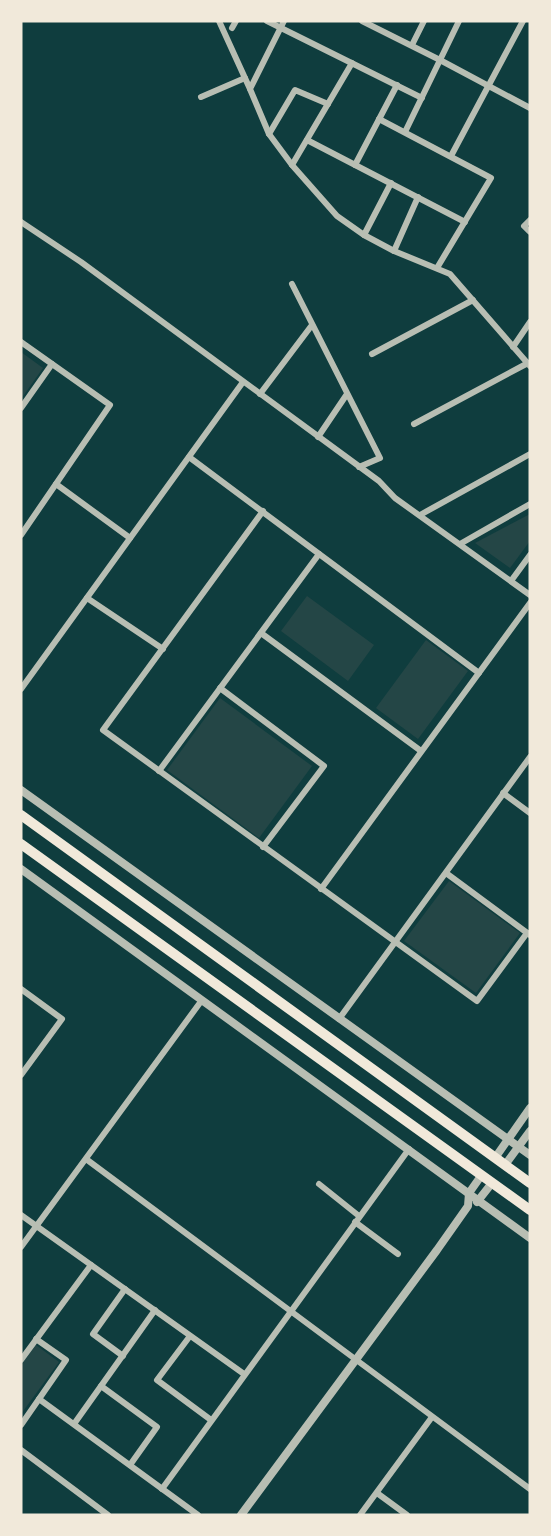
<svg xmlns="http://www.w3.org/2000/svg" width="551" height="1536" font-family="Lato,sans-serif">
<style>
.green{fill:#244646}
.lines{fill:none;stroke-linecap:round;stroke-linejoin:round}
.minor{stroke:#b8beb3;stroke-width:6}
.tertiary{stroke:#b8beb3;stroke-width:8}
.trunk{stroke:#f1e9da;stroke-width:10}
</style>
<rect width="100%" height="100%" fill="#0f3d3e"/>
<g class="green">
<path d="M21 352 43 368 21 399Z"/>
<path d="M530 514V541L510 568 475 543Z"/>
<path d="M307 596 374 645 348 681 281 631Z"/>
<path d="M426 640 468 671 418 739 376 708Z"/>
<path d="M220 698 312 766 259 838 167 770Z"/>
<path d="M449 881 520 933 476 993 404 941Z"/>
<path d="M36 1345 59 1362 21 1414V1365Z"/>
</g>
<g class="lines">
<g class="minor">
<path d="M219 21 250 89"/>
<path d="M267 21 422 98"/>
<path d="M284 21 250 89 269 134 292 165 337 216 364 235 394 251 450 274 530 366"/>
<path d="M362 21 440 60 530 108"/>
<path d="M232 28 236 21"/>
<path d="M412 45 424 21"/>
<path d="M201 97 245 78"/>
<path d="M379 119 491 178 437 268"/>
<path d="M405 132 459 21"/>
<path d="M269 134 295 90 328 104"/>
<path d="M307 140 465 222"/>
<path d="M451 156 523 21"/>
<path d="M292 165 352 63"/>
<path d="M355 165 397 85"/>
<path d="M530 220 524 226 530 232"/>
<path d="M21 222 81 262 379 481 395 498 530 595"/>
<path d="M364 235 391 183"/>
<path d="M394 251 418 197"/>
<path d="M292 284 380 458 359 467"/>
<path d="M21 342 110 405 21 535"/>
<path d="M513 347 530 322"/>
<path d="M372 354 473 300"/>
<path d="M260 394 312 325"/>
<path d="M21 408 52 364"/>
<path d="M414 424 528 363"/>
<path d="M318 437 347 394"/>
<path d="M189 457 479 673"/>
<path d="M56 484 130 538"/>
<path d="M263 511 103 730 477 1001 527 933"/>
<path d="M420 515 530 454"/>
<path d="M460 544 530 504"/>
<path d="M511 581 530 555"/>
<path d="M87 598 163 649"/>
<path d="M261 633 421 751"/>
<path d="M220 688 324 766 263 847"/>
<path d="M21 689 243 382"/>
<path d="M159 771 319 554"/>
<path d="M503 793 530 813"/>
<path d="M446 873 530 935"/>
<path d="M321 889 530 603"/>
<path d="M21 989 62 1019 21 1075"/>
<path d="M339 1019 530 757"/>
<path d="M86 1159 530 1489"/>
<path d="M319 1184 359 1216"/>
<path d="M21 1215 244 1374"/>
<path d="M355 1222 398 1254"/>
<path d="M21 1247 202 1000"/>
<path d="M190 1336 157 1380 211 1420"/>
<path d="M123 1356 93 1334 125 1289"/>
<path d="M21 1360 91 1265"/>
<path d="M101 1386 157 1427 130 1465"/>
<path d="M39 1399 198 1515"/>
<path d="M74 1424 155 1310"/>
<path d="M21 1425 66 1360 36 1339"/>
<path d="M21 1450 108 1515"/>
<path d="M162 1489 409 1149"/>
<path d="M377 1493 407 1515"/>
<path d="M360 1515 432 1417"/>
</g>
<g class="tertiary">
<path d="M21 790 530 1155"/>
<path d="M21 869 530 1238"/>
<path d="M495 1158 530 1108"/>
<path d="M505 1165 530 1131"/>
<path d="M477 1202 492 1183"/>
<path d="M241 1515 437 1250 468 1206 469 1193 481 1176"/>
</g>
<g class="trunk">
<path d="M21 815 530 1183"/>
<path d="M21 844 530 1210"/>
</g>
</g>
<rect width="551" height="1536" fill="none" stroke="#f1e9da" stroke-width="45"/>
</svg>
